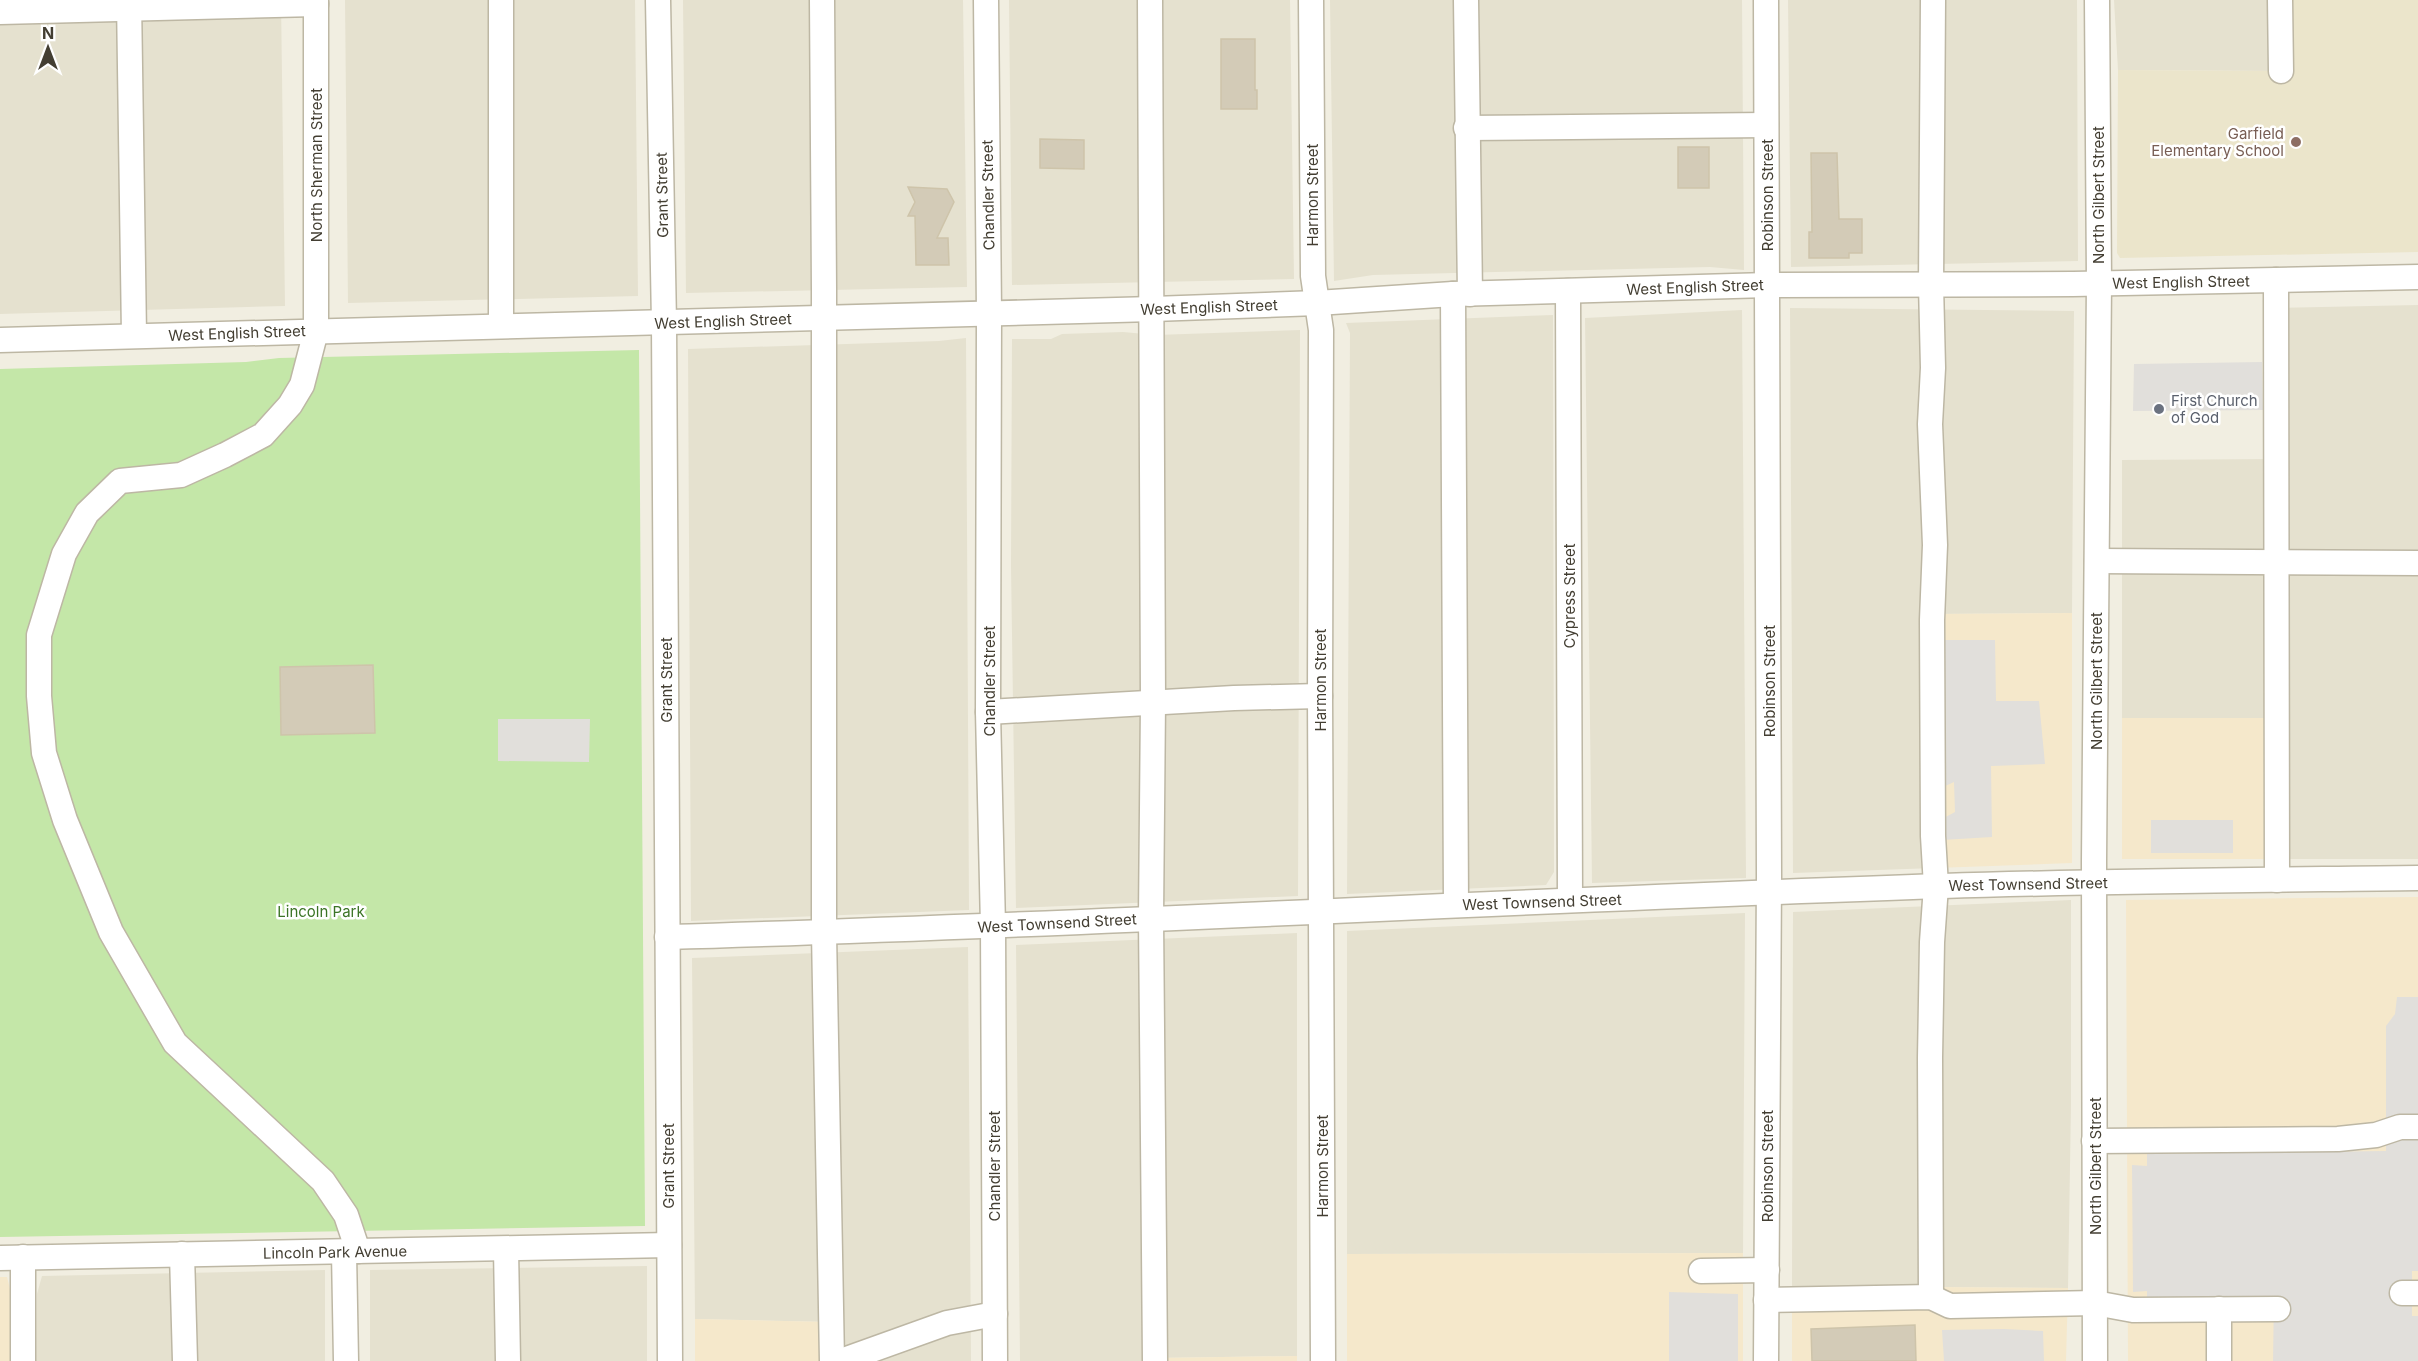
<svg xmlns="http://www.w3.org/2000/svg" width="2418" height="1361" font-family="Inter,sans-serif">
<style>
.residential{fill:#e5e1cf}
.commercial{fill:#f5e8cb}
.education{fill:#ebe5cb}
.green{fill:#c4e7a8}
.parking{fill:#e1dfdb}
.building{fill:#d3cbb7;stroke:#cec4aa;stroke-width:1.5}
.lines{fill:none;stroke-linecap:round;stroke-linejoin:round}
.minor-casing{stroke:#bdb7a4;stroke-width:27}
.minor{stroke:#fff;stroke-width:24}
.education-dot{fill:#8d6e63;stroke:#fff;stroke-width:2}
.worship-dot{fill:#6b7280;stroke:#fff;stroke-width:2}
.labels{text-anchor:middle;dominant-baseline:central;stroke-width:5;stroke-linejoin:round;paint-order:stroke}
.education-label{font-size:15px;fill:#785e54;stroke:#fff;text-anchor:end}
.street-label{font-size:15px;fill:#433e32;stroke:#fff}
.worship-label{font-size:15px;fill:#5b616d;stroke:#fff;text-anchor:start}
.park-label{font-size:15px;fill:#3b7425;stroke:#fff}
</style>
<rect width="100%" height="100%" fill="#f1eee1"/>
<g class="residential">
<path d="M0 0H281L285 306 0 314Z"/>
<path d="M345 0H635L638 296 348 303Z"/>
<path d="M683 0H963L967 287 686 293Z"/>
<path d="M1009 0H1290L1294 279 1012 285Z"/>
<path d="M1330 0H1742L1744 270 1710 267 1373 275 1334 281Z"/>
<path d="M1788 0H2077L2078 261 1791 267Z"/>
<path d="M2114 0H2280L2281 71 2118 70Z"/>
<path d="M2418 305V859H2277L2276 718H2122V460L2277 459 2276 308Z"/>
<path d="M1790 308 2074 311 2072 613 1933 614 1935 868 1793 873Z"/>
<path d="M1742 310 1746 878 1592 883 1585 318Z"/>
<path d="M1553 315 1554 872 1546 885 1347 894 1350 333 1346 323Z"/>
<path d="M1300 330 1298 896 1016 908 1011 566 1012 339H1051L1062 334 1123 332 1156 335Z"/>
<path d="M966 338 969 910 691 921 688 349 939 341Z"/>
<path d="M2071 900V1105L2068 1288 1792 1286 1793 912Z"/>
<path d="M1745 913 1743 1253 1347 1254V931Z"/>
<path d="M1297 933V1356L1155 1358V1361H1020L1016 945Z"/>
<path d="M968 947 971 1361H832L831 1322 695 1319 692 958Z"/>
<path d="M647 1266V1361H370V1270Z"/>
<path d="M325 1270V1361H36L37 1294 42 1276Z"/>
</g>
<g class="commercial">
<path d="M2072 613V863L1935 868 1933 614Z"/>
<path d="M2122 718H2276L2277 859H2122Z"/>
<path d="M2418 897V1361H2128L2126 900Z"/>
<path d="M1743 1253V1361H1347V1254Z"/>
<path d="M0 1277H7L13 1301 12 1361H0Z"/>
<path d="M1792 1286 2068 1288 2066 1361H1792Z"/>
<path d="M695 1319 831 1322 832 1361H695Z"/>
<path d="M1297 1356V1361H1155V1358Z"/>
</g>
<path class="education" d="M2280 0H2418V252L2120 258 2117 253 2118 70 2280 71Z"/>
<path class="green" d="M639 350 645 1226 0 1237V369L246 362 279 358Z"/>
<g class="parking">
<path d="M2262 362 2263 410 2133 411 2134 364Z"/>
<path d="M1940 640H1995L1996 701H2039L2045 764 1991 766 1992 837 1942 840V819L1955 812 1954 782 1941 788Z"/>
<path d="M498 719H590L589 762 498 761Z"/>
<rect x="2151" y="820" width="82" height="33"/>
<path d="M2397 997H2418V1271H2412V1316H2418V1361H2273L2274 1296 2147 1298V1291L2133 1292 2132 1165 2147 1166V1154L2386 1151V1026L2395 1014Z"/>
<path d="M1669 1292 1738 1294V1361H1669Z"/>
<path d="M2004 1329 2043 1331 2044 1361H1944L1942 1330Z"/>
</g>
<g class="building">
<path d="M1221 39H1255V90H1257V109H1221Z"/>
<path d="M1040 139 1084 140V169L1040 168Z"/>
<rect x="1678" y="147" width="31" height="41"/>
<path d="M1811 153H1837L1839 219H1862V253H1849V258H1809V232H1812Z"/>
<path d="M908 187 947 189 954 202 937 238H948L949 265H916L915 216H908L915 202Z"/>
<path d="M373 665 375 733 281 735 280 667Z"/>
<path d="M1915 1325 1916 1361H1812L1811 1329Z"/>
</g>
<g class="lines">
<defs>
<g id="minor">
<path d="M129 0 134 335"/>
<path d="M316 0V331L302 385 290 405 263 435 225 455 181 475 120 481 87 513 64 554 39 635V696L44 753 65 820 111 932 175 1043 323 1181 346 1215 358 1251"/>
<path d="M501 0V326"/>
<path d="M658 0 664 323 670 1361"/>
<path d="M822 0 824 289V933L832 1361"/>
<path d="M986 0 989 313 988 712 993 926 995 1361"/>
<path d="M1150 0 1153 702 1151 918 1155 1361"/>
<path d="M1311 0 1313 276 1321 330 1320 696 1323 1361"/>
<path d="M1466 0 1470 294"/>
<path d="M1766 0 1769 876 1766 1361"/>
<path d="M2280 0 2281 71"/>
<path d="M0 12 316 4"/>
<path d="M1466 128 1766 125"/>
<path d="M2276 280 2277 880"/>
<path d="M1568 291 1570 900"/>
<path d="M1453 294 1456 905"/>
<path d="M0 340 1153 309 1317 303 1453 294 1768 285 2073 284 2418 277"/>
<path d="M2097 561 2418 563"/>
<path d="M988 712 1234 698 1320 696"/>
<path d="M667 937C1092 925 1517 900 1943 886 2101 881 2259 880 2418 878"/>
<path d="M2094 1141 2338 1139 2376 1135 2400 1127H2418"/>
<path d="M506 1249 508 1361"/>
<path d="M344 1252 346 1361"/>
<path d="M182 1254 185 1361"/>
<path d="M0 1258 669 1245"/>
<path d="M1701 1271 1767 1270"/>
<path d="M2402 1293H2418"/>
<path d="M1931 1297 1930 1058 1932 942 1936 886 1933 836 1932 620 1935 545 1930 424 1933 368 1931 284 1933 0"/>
<path d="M1766 1300 1931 1297 1950 1306 2095 1303 2133 1310 2278 1309"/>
<path d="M23 1361V1257"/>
<path d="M841 1361 947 1323 995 1314"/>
<path d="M2095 1361 2094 861 2099 283 2097 0"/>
<path d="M2219 1361V1309"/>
</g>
</defs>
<use href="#minor" class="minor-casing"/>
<use href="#minor" class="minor"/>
</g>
<circle class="education-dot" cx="2296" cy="142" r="6"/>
<circle class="worship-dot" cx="2159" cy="409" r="6"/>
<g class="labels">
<g class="education-label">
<text x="2284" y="133">Garfield<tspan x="2284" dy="17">Elementary School</tspan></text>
</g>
<g class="street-label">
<text transform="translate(316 165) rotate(-90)">North Sherman Street</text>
<text transform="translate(662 195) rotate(-91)">Grant Street</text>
<text transform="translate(988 195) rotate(-91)">Chandler Street</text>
<text transform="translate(1312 195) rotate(-90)">Harmon Street</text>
<text transform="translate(1767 195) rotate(-90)">Robinson Street</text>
<text transform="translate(2098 195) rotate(-90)">North Gilbert Street</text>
<text transform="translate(2181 282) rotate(-1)">West English Street</text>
<text transform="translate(1695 287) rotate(-2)">West English Street</text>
<text transform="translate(1209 307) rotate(-2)">West English Street</text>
<text transform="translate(723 321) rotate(-2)">West English Street</text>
<text transform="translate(237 333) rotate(-2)">West English Street</text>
<text transform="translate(1569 596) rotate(-90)">Cypress Street</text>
<text transform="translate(666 680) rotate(-90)">Grant Street</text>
<text transform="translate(1320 680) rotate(-90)">Harmon Street</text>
<text transform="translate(989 681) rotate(-90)">Chandler Street</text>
<text transform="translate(1769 681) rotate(-90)">Robinson Street</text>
<text transform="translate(2096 681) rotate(-90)">North Gilbert Street</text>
<text transform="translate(2028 884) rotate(-1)">West Townsend Street</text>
<text transform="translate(1542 902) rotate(-2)">West Townsend Street</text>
<text transform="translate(1057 923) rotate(-3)">West Townsend Street</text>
<text transform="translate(668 1166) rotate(-90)">Grant Street</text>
<text transform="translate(994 1166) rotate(-90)">Chandler Street</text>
<text transform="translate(1322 1166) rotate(-90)">Harmon Street</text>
<text transform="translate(1767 1166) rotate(-90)">Robinson Street</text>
<text transform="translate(2095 1166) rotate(-90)">North Gilbert Street</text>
<text transform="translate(335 1252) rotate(-1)">Lincoln Park Avenue</text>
</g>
<g class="worship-label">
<text x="2171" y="400">First Church<tspan x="2171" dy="17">of God</tspan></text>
</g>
<g class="park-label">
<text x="321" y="911">Lincoln Park</text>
</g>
</g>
<g transform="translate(48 48)" stroke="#ffffff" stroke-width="4.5" paint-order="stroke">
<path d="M0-4.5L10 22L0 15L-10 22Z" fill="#433e32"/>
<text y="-9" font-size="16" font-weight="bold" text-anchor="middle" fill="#433e32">N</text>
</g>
</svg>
